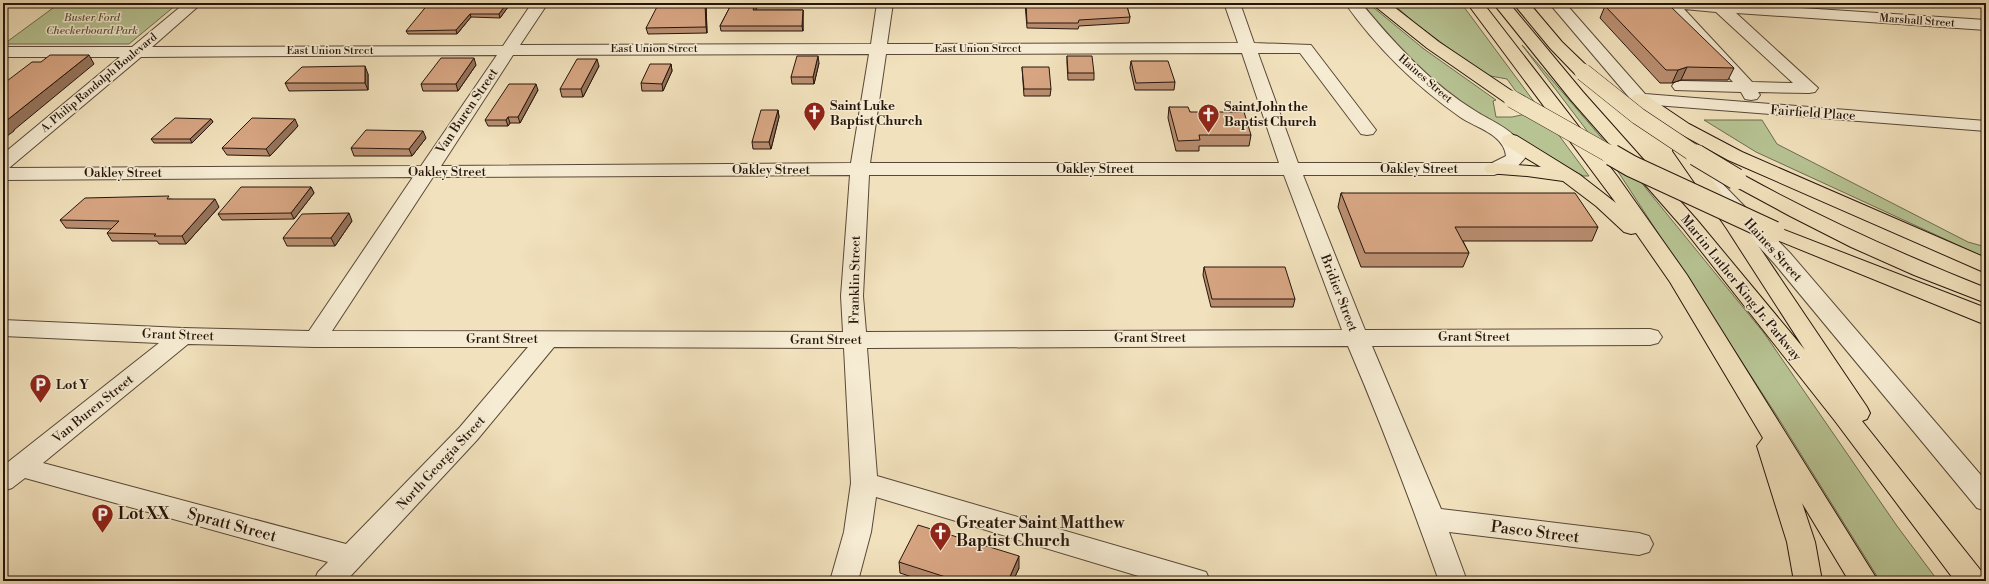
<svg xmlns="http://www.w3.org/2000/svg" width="1989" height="584" font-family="'Libre Bodoni',serif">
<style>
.green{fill:#b7c393;stroke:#6e6c4f}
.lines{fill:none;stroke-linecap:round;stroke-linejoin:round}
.minor-casing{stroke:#594837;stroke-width:2}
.highway-casing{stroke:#26150b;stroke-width:2}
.minor{fill:#f6ecd3;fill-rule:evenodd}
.highway{fill:#f1e1bc;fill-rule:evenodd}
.highway-bridge-far1-casing{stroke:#26150b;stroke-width:18;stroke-linecap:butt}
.highway-bridge-casing{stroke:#26150b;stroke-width:23;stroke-linecap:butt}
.highway-bridge-far1{stroke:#f1e1bc;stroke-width:17}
.highway-bridge{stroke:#f1e1bc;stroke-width:21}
.wall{fill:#b98e70;stroke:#26150b}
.shaded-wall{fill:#96745b;stroke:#26150b}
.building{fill:#d7a582;stroke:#26150b}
.labels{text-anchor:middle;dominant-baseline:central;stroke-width:3;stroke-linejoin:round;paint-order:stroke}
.far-park-label{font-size:11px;font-style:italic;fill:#59523b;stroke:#f6ecd3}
.far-street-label{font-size:11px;fill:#26150b;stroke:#f6ecd3}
.poi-label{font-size:13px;font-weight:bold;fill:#26150b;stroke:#f6ecd3;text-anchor:start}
.street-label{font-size:13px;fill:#26150b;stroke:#f6ecd3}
.near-poi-label{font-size:16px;font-weight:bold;fill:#26150b;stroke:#f6ecd3;text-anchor:start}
.near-street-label{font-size:16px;fill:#26150b;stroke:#f6ecd3}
</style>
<rect width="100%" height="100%" fill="#f1e1bc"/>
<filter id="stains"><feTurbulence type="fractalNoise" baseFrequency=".005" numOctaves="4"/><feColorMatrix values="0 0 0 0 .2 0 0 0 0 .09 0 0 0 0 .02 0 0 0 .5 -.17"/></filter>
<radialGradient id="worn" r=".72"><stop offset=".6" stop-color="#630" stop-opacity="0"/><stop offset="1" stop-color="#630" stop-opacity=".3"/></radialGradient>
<g class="green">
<path d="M1363 3H1368L1424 49 1496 100 1493 101 1496 117H1512L1526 114 1520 97 1507 79 1485 75 1416 24 1392 3H1461L1589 176H1583L1533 146 1521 142 1456 102 1385 36Z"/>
<path d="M57 5H176L129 44H4Z"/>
<path d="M1522 45 1612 150 1594 140Z"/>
<path d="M1704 120H1762L1777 144 1968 242 1986 247V258L1756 152Z"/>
<path d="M1617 170 1640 181 1764 333 1897 526 1938 581H1880L1777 416Z"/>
</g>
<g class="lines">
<defs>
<g id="minor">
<path d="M185 3H202L152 47 503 46 532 3H548L520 45 871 44 877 3H893L887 44 1238 43 1224 3H1240L1254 43 1311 45 1376 130 1373 134 1367 135 1361 134 1300 53H1258L1298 163H1492L1506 156C1504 134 1476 128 1460 117 1416 86 1376 47 1345 3H1361C1395 44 1431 84 1477 112 1496 124 1522 132 1525 158L1516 168 1494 175H1303L1365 330 1650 329 1658 331 1662 337 1658 343 1650 345 1372 346 1441 509 1639 533 1649 536 1653 544 1649 552 1639 555 1449 532 1467 581H1439C1411 502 1381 423 1348 346L867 348 877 476 1196 569 1206 572 1210 581H1155L876 497 871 532 858 581H830L844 532 851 483 844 348 554 347 477 440 346 581H314L318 572 328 562 25 478 12 488 3 491V466L159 343 3 336V320L183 328 309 331 413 177 3 180V154L120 57H3V47H132ZM1242 53 1279 163H870L886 54ZM869 54 851 163 441 166 513 55ZM497 55 421 166 9 168 141 57ZM850 175 841 296 843 332 332 331 433 177ZM869 175H1284L1342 330 866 332 863 296ZM188 344 315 347H528L460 427 346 544 43 463Z"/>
<path d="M1549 3H1565L1645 94 1986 121V131L1655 105 1665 118 1662 122 1656 123 1650 122Z"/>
<path d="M1648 3H1726L1986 20V30L1736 13 1818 88 1815 92 1809 93 1758 92 1760 95 1757 99 1751 100 1745 99 1741 92 1675 90 1672 86 1675 82 1681 81 1733 82 1665 8 1651 6ZM1684 9 1716 12 1793 83 1752 82Z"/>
<path d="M1702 168 1709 170 1790 253 1986 481V511L1977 508 1774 263 1695 178 1692 174 1695 170Z"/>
</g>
<g id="highway">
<path d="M1371 3H1389L1439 42 1518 95 1521 99 1518 103 1512 104 1506 103 1427 48Z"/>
<path d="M1467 3H1483L1617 176 1687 275 1878 581H1849L1802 503 1815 542 1822 581H1794L1787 542 1757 446 1763 438 1670 282 1636 233 1631 234 1624 232 1596 206 1563 181 1527 176 1487 173 1484 169 1487 165 1494 163 1541 167 1503 144 1501 140 1503 136 1510 134 1517 136 1580 175 1616 203Z"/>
<path d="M1493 3H1509L1583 92 1697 220 1805 350 1727 229 1673 151 1675 147 1682 145 1689 147 1743 223 1867 407 1870 413 1867 419 1862 421 1982 572 1986 581H1955L1835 421 1683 228 1571 100Z"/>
<path d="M1513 3H1529L1562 42 1589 68 1591 72 1589 76 1583 77 1577 76 1550 48Z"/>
<path d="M1640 94 1646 95 1689 124 1742 152 1986 258V273L1728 160 1677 132 1634 103 1631 99 1634 95Z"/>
<path d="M1736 173 1743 175C1821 218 1903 255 1986 288V303L1914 275 1851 247 1790 216 1729 183 1726 179 1729 175Z"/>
<path d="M1774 226 1986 308V325L1767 236 1764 232 1767 228Z"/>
</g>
</defs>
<use href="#minor" class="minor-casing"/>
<use href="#highway" class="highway-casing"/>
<use href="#minor" class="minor"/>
<use href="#highway" class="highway"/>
<defs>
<g id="highway-bridge-far1">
<path d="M1583 72 1638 116 1698 156"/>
<path d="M1512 99 1613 156"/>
</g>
<g id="highway-bridge">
<path d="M1612 155 1631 166 1774 232"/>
<path d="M1696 155 1736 179"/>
</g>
</defs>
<use href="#highway-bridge-far1" class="highway-bridge-far1-casing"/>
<use href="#highway-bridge" class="highway-bridge-casing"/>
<use href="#highway-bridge-far1" class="highway-bridge-far1"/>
<use href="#highway-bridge" class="highway-bridge"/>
</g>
<g class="wall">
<path d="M511 3 500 18 471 17 457 34H408L406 31Z"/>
<path d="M706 3 707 33 648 34 646 28Z"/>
<path d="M732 3H759L756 10H803V31H721L720 26Z"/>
<path d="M1025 3H1126L1130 17 1129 23 1079 26 1078 29 1027 28Z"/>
<path d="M1605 6 1734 68 1728 80H1681L1672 83H1660L1600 18Z"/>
<path d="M1067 56 1094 73V80H1068L1067 63Z"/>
<path d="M1131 61 1175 82 1174 90H1135L1130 68Z"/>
<path d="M819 63 814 84H792L791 77Z"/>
<path d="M671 64 672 71 663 91H642L641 83Z"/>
<path d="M476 65 458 91H423L421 84Z"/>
<path d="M599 66 583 97H562L560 89Z"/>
<path d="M1022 67 1051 89 1050 96H1024Z"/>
<path d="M368 74V90L289 91 285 83Z"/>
<path d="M538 90 520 123H510L508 126H488L485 120Z"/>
<path d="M1169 107 1190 112 1251 135 1249 146H1199V151H1176L1168 118Z"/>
<path d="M778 110 779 117 771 149H753L752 142Z"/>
<path d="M211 119 213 122 192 143H154L151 139Z"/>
<path d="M298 126 270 156 227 155 222 148Z"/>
<path d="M426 138 412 156H354L351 148Z"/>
<path d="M311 187 314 193 294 219 222 220 218 214Z"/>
<path d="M1341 193 1598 227 1592 241H1463L1469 253 1463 267H1361L1338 207Z"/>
<path d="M170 199 219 207 186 244H159L157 241H112L107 233 111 229 66 228 60 220Z"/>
<path d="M352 221 335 246H287L283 238Z"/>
<path d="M1204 267 1295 299 1293 307H1211L1203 275Z"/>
<path d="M899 562 1019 568 1013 581H924L900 573Z"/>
</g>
<g class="shaded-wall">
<path d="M507 3H511L500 18 499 14Z"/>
<path d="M705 3H706L707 33 706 27Z"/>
<path d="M756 3H759L754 14 753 10Z"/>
<path d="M803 10V31L802 26Z"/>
<path d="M470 14 471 17 457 34 456 30Z"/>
<path d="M89 55 94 64 14 130V131L3 139V124L6 121Z"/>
<path d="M818 56 819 63 814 84 813 77Z"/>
<path d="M474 58 476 65 458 91 456 84Z"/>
<path d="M597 59 599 66 583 97 581 89Z"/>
<path d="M671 64 672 71 663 91 662 84Z"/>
<path d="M365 66 368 74V90L365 83Z"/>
<path d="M1687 67 1681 80 1672 83 1678 70Z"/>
<path d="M536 84 538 90 520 123 518 117Z"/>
<path d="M778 110 779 117 771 149 769 142Z"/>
<path d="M508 117 510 123 508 126 506 120Z"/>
<path d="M211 119 213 122 192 143 190 139Z"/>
<path d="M295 119 298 126 270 156 266 149Z"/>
<path d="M423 131 426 138 412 156 409 149Z"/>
<path d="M311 187 314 193 294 219 291 213Z"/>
<path d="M215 199 219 207 186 244 182 236Z"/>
<path d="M349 213 352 221 335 246 331 238Z"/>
<path d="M1019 556V568L1013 581H1008Z"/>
</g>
<g class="building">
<path d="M429 3H507L499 14H470L456 30 406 31Z"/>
<path d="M659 3H705L706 27 646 28Z"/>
<path d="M732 3H756L753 10H803L802 26H720Z"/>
<path d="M1026 3H1126L1130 17 1079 20 1078 23H1027Z"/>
<path d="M1669 5 1734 68 1687 67 1678 70H1666L1605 6Z"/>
<path d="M50 55H89L6 121H8L3 124V84L32 62H41Z"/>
<path d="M797 56H818L813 77H791Z"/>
<path d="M1067 56H1092L1094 73H1068Z"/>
<path d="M441 58H474L456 84H421Z"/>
<path d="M577 59H597L581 89H560Z"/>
<path d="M1131 61H1168L1175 82 1136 83Z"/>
<path d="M650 64H671L662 84 641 83Z"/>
<path d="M365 66V83H285L302 67Z"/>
<path d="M1022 67H1049L1051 89H1024Z"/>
<path d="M509 84H536L518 117H508L506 120H485Z"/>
<path d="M1169 107H1188L1190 112H1244L1251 135H1199L1200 140 1178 141Z"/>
<path d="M761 110H778L769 142H752Z"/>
<path d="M175 118 211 119 190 139H151Z"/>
<path d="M252 118 295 119 266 149 222 148Z"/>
<path d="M366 130 423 131 409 149 351 148Z"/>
<path d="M241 187H311L291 213 218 214Z"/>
<path d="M1341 193H1575L1598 227H1455L1469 253H1365Z"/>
<path d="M169 196 167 199H215L182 236H154L156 234 107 233 119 221 60 220 85 198Z"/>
<path d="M349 213 331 238H283L302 214Z"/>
<path d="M1204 267H1285L1295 299H1212Z"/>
<path d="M918 525 1019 556 1008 581H958L899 562Z"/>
</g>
<defs>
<symbol id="church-pin" viewBox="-11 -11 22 30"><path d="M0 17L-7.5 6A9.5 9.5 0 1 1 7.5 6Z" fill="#8f2418" stroke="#f6ecd3"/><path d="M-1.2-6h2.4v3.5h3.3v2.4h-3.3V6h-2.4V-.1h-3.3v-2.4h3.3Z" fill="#fff"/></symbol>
<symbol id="parking-pin" viewBox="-11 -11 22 30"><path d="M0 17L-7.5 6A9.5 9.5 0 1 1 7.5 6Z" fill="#8f2418" stroke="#f6ecd3"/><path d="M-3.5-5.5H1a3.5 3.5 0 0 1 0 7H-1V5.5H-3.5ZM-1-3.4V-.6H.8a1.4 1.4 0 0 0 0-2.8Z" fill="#fff"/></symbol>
</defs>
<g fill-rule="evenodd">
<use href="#church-pin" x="802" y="100" width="25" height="34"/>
<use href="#church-pin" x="1196" y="102" width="25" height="34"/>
<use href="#parking-pin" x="28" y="372" width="25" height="34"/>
<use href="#parking-pin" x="90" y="502" width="25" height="34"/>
<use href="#church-pin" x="928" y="520" width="25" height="34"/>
</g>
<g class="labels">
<g class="far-park-label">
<text x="92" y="18">Buster Ford<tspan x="92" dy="13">Checkerboard Park</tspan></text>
</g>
<g class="far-street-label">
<text transform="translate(1917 21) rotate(4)">Marshall Street</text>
<text x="654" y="49">East Union Street</text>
<text x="978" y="49">East Union Street</text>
<text x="330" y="51">East Union Street</text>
<text transform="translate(1425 79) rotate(41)">Haines Street</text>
<text transform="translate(99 83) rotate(-40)">A. Philip Randolph Boulevard</text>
</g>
<g class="poi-label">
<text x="830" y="106">Saint Luke<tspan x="830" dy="15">Baptist Church</tspan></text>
<text x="1224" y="107">Saint John the<tspan x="1224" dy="15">Baptist Church</tspan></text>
<text x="56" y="385">Lot Y</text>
</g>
<g class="street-label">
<text transform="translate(467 111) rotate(-56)">Van Buren Street</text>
<text transform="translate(1813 113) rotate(4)">Fairfield Place</text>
<text x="1095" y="169">Oakley Street</text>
<text x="1419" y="169">Oakley Street</text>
<text x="771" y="170">Oakley Street</text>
<text x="447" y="172">Oakley Street</text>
<text x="123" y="173">Oakley Street</text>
<text transform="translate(1773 250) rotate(48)">Haines Street</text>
<text transform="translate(855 280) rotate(-89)">Franklin Street</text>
<text transform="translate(1741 288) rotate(51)">Martin Luther King Jr. Parkway</text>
<text transform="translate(1339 293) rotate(69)">Bridier Street</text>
<text transform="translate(178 335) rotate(2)">Grant Street</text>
<text x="1474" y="337">Grant Street</text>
<text x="1150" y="338">Grant Street</text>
<text x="502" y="339">Grant Street</text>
<text x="826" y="340">Grant Street</text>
<text transform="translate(93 409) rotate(-39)">Van Buren Street</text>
<text transform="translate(441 463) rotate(-47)">North Georgia Street</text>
</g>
<g class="near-poi-label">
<text x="118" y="514">Lot XX</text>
<text x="956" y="523">Greater Saint Matthew<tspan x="956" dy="18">Baptist Church</tspan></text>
</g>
<g class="near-street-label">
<text transform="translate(232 525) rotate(15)">Spratt Street</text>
<text transform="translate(1535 532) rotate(7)">Pasco Street</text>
</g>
</g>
<rect width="1989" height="584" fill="none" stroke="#f1e1bc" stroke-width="16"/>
<rect x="4" y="4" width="1981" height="576" fill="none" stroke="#26150b" stroke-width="2"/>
<rect x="8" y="8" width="1973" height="568" fill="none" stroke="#26150b"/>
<rect width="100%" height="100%" filter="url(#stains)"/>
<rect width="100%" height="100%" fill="url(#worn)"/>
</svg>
